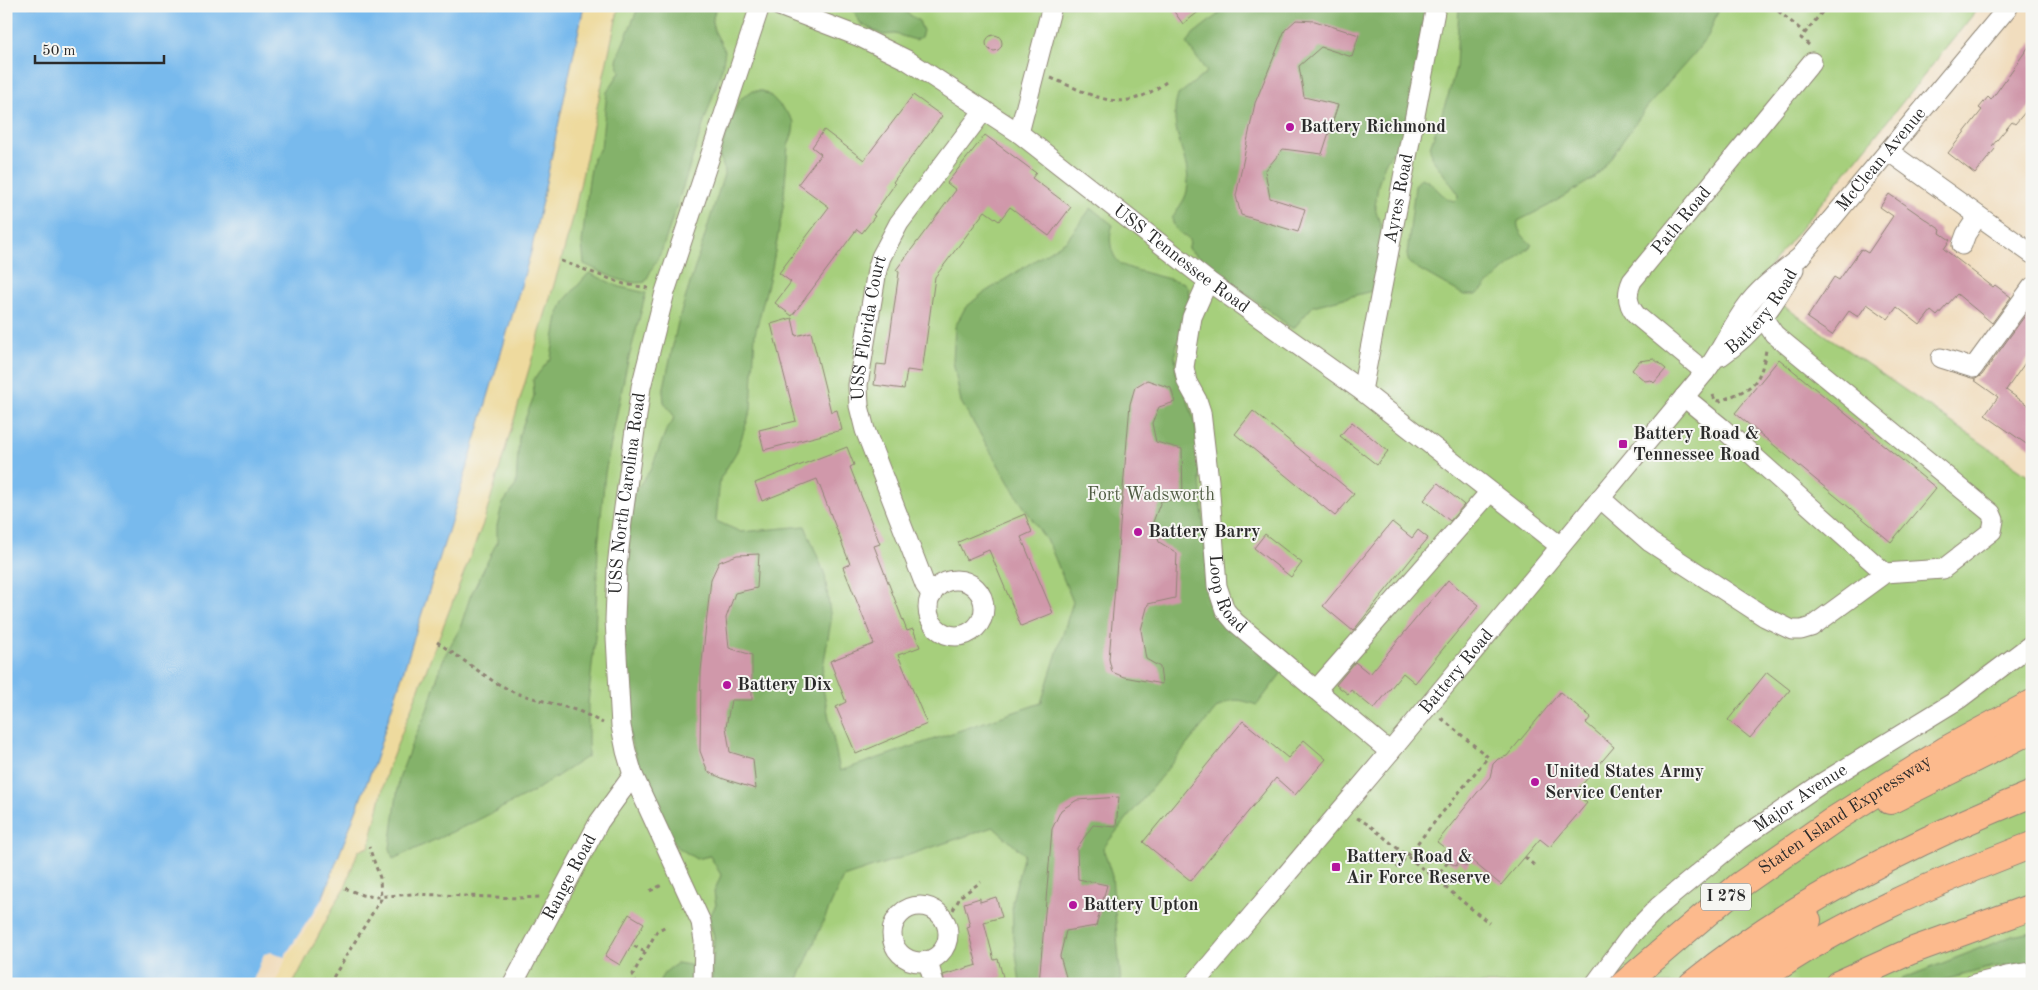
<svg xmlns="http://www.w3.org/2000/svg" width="2038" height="990" font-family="'Old Standard TT',serif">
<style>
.green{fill:#a6cf7b;stroke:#687d53}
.forest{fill:#84b26b;stroke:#586e4b}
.sand{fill:#eeda9e;stroke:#8c8264}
.water{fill:#78baed;stroke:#52728c}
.pier{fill:#f1ddbe}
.building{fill:#d098aa}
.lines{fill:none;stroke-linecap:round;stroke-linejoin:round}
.minor-casing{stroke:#8e8474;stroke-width:21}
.highway-casing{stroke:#8e8474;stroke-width:28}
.path{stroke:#8e8474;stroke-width:3;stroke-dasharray:4 4;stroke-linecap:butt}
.minor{stroke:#fff;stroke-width:19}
.highway{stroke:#fcba8d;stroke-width:26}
.poi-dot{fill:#b5179e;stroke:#f6f6f2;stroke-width:2}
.labels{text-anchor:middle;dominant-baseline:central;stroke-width:4;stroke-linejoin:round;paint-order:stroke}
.shield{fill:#f6f6f2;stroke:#686867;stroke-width:1}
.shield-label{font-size:16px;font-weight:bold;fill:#2b2b2b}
.poi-label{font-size:18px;font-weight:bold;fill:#2b2b2b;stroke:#f6f6f2;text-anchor:start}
.street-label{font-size:18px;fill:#2b2b2b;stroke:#f6f6f2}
.park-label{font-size:18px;fill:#505c43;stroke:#f6f6f2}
</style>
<rect width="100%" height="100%" fill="#f6f6f2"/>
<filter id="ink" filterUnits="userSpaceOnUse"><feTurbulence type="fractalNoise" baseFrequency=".02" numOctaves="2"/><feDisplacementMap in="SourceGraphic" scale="10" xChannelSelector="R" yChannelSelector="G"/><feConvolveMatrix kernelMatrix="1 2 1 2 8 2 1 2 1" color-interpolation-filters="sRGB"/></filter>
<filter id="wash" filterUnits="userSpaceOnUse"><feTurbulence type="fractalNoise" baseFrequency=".0096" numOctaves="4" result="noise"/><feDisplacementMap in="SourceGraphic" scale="20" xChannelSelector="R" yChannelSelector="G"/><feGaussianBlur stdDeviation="1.12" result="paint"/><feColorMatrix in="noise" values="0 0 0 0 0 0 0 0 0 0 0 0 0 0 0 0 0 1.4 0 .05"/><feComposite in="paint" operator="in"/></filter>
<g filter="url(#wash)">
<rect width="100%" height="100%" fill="#f1ddbe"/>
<path class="green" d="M584 6H1980L1759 280 1782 305 2032 478V984H271Z"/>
<g class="forest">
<path d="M639 6H716L712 22 714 30 725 51 722 68 662 250 645 282C623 286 603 272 584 264L582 243 589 180 593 158 601 148 607 92 620 72 617 61 619 53Z"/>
<path d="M847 6H897L919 21 923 31 921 37 916 40 895 34 883 35 861 24 855 13Z"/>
<path d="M1229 6H1427L1418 50 1421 65 1403 138 1385 163 1378 185 1375 207 1382 231V243L1372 291 1313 306 1293 329 1188 249 1190 243 1188 238C1178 232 1174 230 1172 218 1177 209 1185 201 1187 191 1193 159 1166 132 1178 95L1207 72 1187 44 1193 34Z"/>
<path d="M1459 6H1720L1708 36 1695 53 1647 107 1604 167 1594 178 1548 206 1518 221C1516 231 1525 238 1532 245L1476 295H1464L1415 267 1409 263 1407 255 1415 186 1421 178C1435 182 1442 200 1455 201L1458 198 1457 192 1431 157 1430 147 1449 93 1456 67Z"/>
<path d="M752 91H762L771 96 789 115 794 122 793 132 788 146 783 207 772 268 755 334 751 410 737 451 720 479 716 521 741 532 805 526 825 575 831 621 821 679 840 771 1041 703 1073 602 1050 546 1018 498 961 402 953 361 955 327 965 308 982 294 1067 240 1091 208 1113 225C1108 236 1110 256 1121 264 1129 270 1172 279 1184 283L1188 288 1190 301 1175 353 1176 372 1186 395 1196 426 1209 597 1215 611 1224 621 1283 671 1257 705C1238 699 1233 697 1216 709L1103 848 1112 876 1121 984H1020L1013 931 1012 901 1024 854 993 827 843 877 796 984H712L714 937 709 917 716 905 714 892 721 875 710 856 696 859 676 846 649 795 631 741 622 669 627 544 633 494 651 469 667 428 672 423 674 416 664 402 663 392 678 322 725 171 719 155 739 100Z"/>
<path d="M589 273 620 287 646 293 626 369 605 473 598 548 595 637 588 704V756L533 792 476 821 393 859 390 848 399 779 411 746 427 710 444 657 460 628 470 597 497 542V526L502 505 516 485 519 435 534 396 533 380 551 358 558 316 564 301Z"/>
<path d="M2032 932V962L1993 967 1929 984H1889L2012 936Z"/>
<path d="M678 963 695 966V984H659C661 973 669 969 678 963Z"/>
</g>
<path class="sand" d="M474 6H619L573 218 561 261 484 521 387 771 369 847 358 851 344 890 336 902 293 984H146Z"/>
<path class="water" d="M6 6H584L531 252 450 525 374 764 321 902 284 958 273 984H6Z"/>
<path class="pier" d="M330 887 323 904 286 959 275 984H248L252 983 264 954 272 952 284 957Z"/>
<g id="blocks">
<g class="building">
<path d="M1170 6H1206L1183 24Z"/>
<path d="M1296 20 1315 21 1359 35 1352 57 1321 47 1299 66 1304 97 1338 105 1322 154 1283 149 1265 171 1270 198 1305 209 1298 232 1241 215 1236 196 1255 103 1285 30Z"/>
<circle cx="994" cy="43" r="8"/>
<path d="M2032 42V104L2015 124 2012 122 1992 146 1995 149 1975 174 1948 153 1982 110 1979 108 1988 97 1991 100Z"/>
<path d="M913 95 942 116 893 182 895 184 873 215 875 216 862 233 857 229 792 316 775 303 791 282 779 273 829 207 798 184 821 154 812 147 824 130 864 160Z"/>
<path d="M985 135 1036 173 1032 178 1071 207 1049 236 1010 207 999 221 985 211 935 277 922 372 907 370 904 389 874 385 877 364 886 365 899 272 896 270 956 190 947 183Z"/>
<path d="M1889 194 1941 230 1940 233 1950 240 1944 249 1993 287 1995 285 2011 297 1992 323 1957 294 1937 316 1931 311 1920 325 1897 307 1888 319 1867 304 1858 317 1849 311 1832 335 1807 318 1834 277 1839 280 1861 249 1868 253 1893 216 1880 207Z"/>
<path d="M2032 306V353L2006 390 2032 408V448L1985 415 1998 397 1974 380 1982 375Z"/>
<path d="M792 318 796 336 811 332 831 412 837 410 842 430 764 450 759 430 796 421 771 324Z"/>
<path d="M1654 359 1666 369 1654 383 1651 380 1645 381 1632 370 1639 361Z"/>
<path d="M1779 359 1936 488 1891 542 1735 413Z"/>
<path d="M1147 380 1171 388 1175 402 1159 407 1152 423 1156 442 1182 449 1183 499 1161 501 1153 522 1159 542 1177 553 1175 598 1148 604 1141 630 1146 659 1160 667 1162 684 1124 677 1112 672 1109 659 1130 404 1135 387Z"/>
<path d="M1253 411 1354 494 1335 516 1235 434Z"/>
<path d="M1352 422 1388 451 1377 465 1340 436Z"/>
<path d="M847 447 854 465 850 467 880 544 874 546 907 631 913 629 920 647 898 655 927 724 856 754 836 707 846 702 830 661 874 644 843 567 850 564 817 479 762 501 755 483Z"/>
<path d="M1438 483 1464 505 1450 521 1424 500Z"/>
<path d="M1025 514 1032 532 1021 537 1053 613 1021 626 989 550 966 560 958 542Z"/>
<path d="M1392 522 1412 538 1418 530 1428 538 1353 631 1323 606Z"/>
<path d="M1265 534 1302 563 1291 577 1254 548Z"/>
<path d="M759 554 757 588 735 593 726 618 729 648 752 655V700H731L726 727 730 752 753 759 756 789 724 779 708 772 700 751 701 671 711 579 719 562 737 555Z"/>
<path d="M1448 580 1479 605 1415 683 1403 673 1374 709 1351 690 1348 694 1336 685 1355 662 1370 674Z"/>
<path d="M1767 672 1790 690 1750 738 1728 720Z"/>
<path d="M1560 692 1591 717 1586 723 1614 747 1575 793 1587 803 1550 847 1540 839 1501 885 1471 860 1466 867 1459 861 1456 866 1448 862 1439 855 1445 848 1437 842 1490 777 1493 764 1498 759 1507 756Z"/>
<path d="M1243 721 1288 758 1304 740 1326 759 1295 795 1276 778 1191 881 1143 842Z"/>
<path d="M1119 797 1116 827 1093 825 1077 848 1078 879 1107 885 1096 926 1066 931 1060 956 1068 984H1039L1052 829 1061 810 1077 800Z"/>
<path d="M996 897 1002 917 984 922 994 960 998 959 1003 977 994 980 995 984H945L943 975 977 965 967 927 970 926 964 903 980 898V902Z"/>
<path d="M629 914 644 923 620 965 605 956Z"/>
</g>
</g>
</g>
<g filter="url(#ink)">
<use href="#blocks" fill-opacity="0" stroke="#8e8474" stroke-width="1"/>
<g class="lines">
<defs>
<g id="minor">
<path id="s1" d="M779 6 860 37 907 60 1019 133 1208 281 1362 391 1560 546"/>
<path d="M1019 133 1052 6"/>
<path d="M1888 151 2032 254"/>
<path d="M1962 245 1966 234 1978 216"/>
<path id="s2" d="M1208 281 1192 317 1184 367 1187 382 1197 400 1201 412 1209 481 1217 586 1225 610 1235 622 1390 752"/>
<path id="s3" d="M1721 356C1754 333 1775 304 1794 269"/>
<path d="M1941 358 1973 368 2032 287"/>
<path id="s4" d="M1705 372 1636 315C1627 304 1626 294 1632 281L1812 62"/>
<path id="s5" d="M1362 391 1436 6"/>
<path d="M1684 397 1722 428 1885 573"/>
<path d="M1600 498 1650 542 1765 617 1792 630H1801L1811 627 1885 573 1943 569 1992 531 1994 520 1991 513 1985 508 1786 344 1774 334 1763 318"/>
<circle cx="956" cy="608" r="28"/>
<path id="s6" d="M932 595 925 585 865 430 859 406 858 385 877 270 881 257 899 223 984 110"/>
<path d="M1316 690 1490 492"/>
<circle cx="920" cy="934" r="28"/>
<path d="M928 961 934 984"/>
<path id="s7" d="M513 984 599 822 633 775"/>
<path id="s8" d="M703 984 704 941 701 922 633 775 626 751 621 726 615 620 617 567 622 522 641 387 665 292 760 6"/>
<path id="s9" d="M1194 984 1390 752 1705 372C1721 352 1731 327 1746 307 1760 287 1782 272 1800 257L2009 6"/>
<path id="s10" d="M1595 984 1632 934 1659 906 1739 840 1822 783 1959 699 2032 644"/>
<path d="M1974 984 2007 976 2032 972"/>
</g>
<g id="highway">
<path d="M1890 801 2032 730"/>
<path id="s11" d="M1624 984 1740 885 1835 819 1945 750 2032 703"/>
<path d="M1692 984C1790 904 1915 841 2032 794"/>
<path d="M1722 984 1808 920"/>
<path d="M1754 984C1835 924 1938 881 2032 845"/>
<path d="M1838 984 1911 951 2032 907"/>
</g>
</defs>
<use href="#minor" class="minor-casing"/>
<use href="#highway" class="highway-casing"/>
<g class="path">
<path d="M732 6 743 8"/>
<path d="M1772 6 1805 33"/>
<path d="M1809 45 1801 38 1827 6"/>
<path d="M1051 78C1098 97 1121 116 1166 82"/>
<path d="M561 261 624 284 648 288"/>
<path d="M2027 379 2032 382"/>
<path d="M1713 395 1715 400 1720 401C1752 388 1760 386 1766 350"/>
<path d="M437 642 493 681 515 693 579 711 603 723"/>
<path d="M1357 818 1369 825 1489 923"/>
<path d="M1525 857 1535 866"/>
<path d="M1397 868 1488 757 1441 718"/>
<path d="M1435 878 1448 862"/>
<path d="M345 888 362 895 375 897 412 894 519 898 540 897"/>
<path d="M650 891 664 884"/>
<path d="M953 910 961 896 981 882"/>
<path d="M634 946 645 952"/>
<path d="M329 984 381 899 380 878 369 847"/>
<path d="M636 984 633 974 657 931 666 926"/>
</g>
<use href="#minor" class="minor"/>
<use href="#highway" class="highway"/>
</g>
</g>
<g class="poi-dot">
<circle cx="1290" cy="127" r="5"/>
<rect x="1618" y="439" width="10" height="10" rx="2.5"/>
<circle cx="1138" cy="532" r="5"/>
<circle cx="727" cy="685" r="5"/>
<circle cx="1535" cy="782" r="5"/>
<rect x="1331" y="862" width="10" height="10" rx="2.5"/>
<circle cx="1073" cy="905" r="5"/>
</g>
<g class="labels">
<rect class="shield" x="1701" y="883.5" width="50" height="27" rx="4"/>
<g class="shield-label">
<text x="1726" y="897">I 278</text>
</g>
<g class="poi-label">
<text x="1300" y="127">Battery Richmond</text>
<text x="1633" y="434">Battery Road &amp;<tspan x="1633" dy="21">Tennessee Road</tspan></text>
<text x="1148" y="532">Battery Barry</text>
<text x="737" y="685">Battery Dix</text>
<text x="1545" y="772">United States Army<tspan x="1545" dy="21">Service Center</tspan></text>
<text x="1346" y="857">Battery Road &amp;<tspan x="1346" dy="21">Air Force Reserve</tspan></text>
<text x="1083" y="905">Battery Upton</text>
</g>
<g class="street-label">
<text stroke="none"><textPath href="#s9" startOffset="1075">McClean Avenue</textPath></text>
<text stroke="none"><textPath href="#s5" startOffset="196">Ayres Road</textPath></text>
<text stroke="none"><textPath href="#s4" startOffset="204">Path Road</textPath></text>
<text stroke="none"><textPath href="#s1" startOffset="478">USS Tennessee Road</textPath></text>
<text stroke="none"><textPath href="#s3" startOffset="61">Battery Road</textPath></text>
<text stroke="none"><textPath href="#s6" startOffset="282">USS Florida Court</textPath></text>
<text stroke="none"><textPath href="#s8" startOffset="508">USS North Carolina Road</textPath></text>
<text stroke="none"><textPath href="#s2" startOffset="324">Loop Road</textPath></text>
<text stroke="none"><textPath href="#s9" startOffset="408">Battery Road</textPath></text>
<text stroke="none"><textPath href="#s10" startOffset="279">Major Avenue</textPath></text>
<text stroke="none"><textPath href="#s11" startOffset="279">Staten Island Expressway</textPath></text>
<text stroke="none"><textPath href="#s7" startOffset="121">Range Road</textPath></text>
</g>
<g class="park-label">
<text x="1151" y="495">Fort Wadsworth</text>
</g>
</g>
<rect width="2038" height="990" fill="none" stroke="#f6f6f2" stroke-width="25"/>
<path d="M35 55v8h129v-8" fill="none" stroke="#2b2b2b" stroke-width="2.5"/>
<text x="42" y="55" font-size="15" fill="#2b2b2b" stroke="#f6f6f2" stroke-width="4" paint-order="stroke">50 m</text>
</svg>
